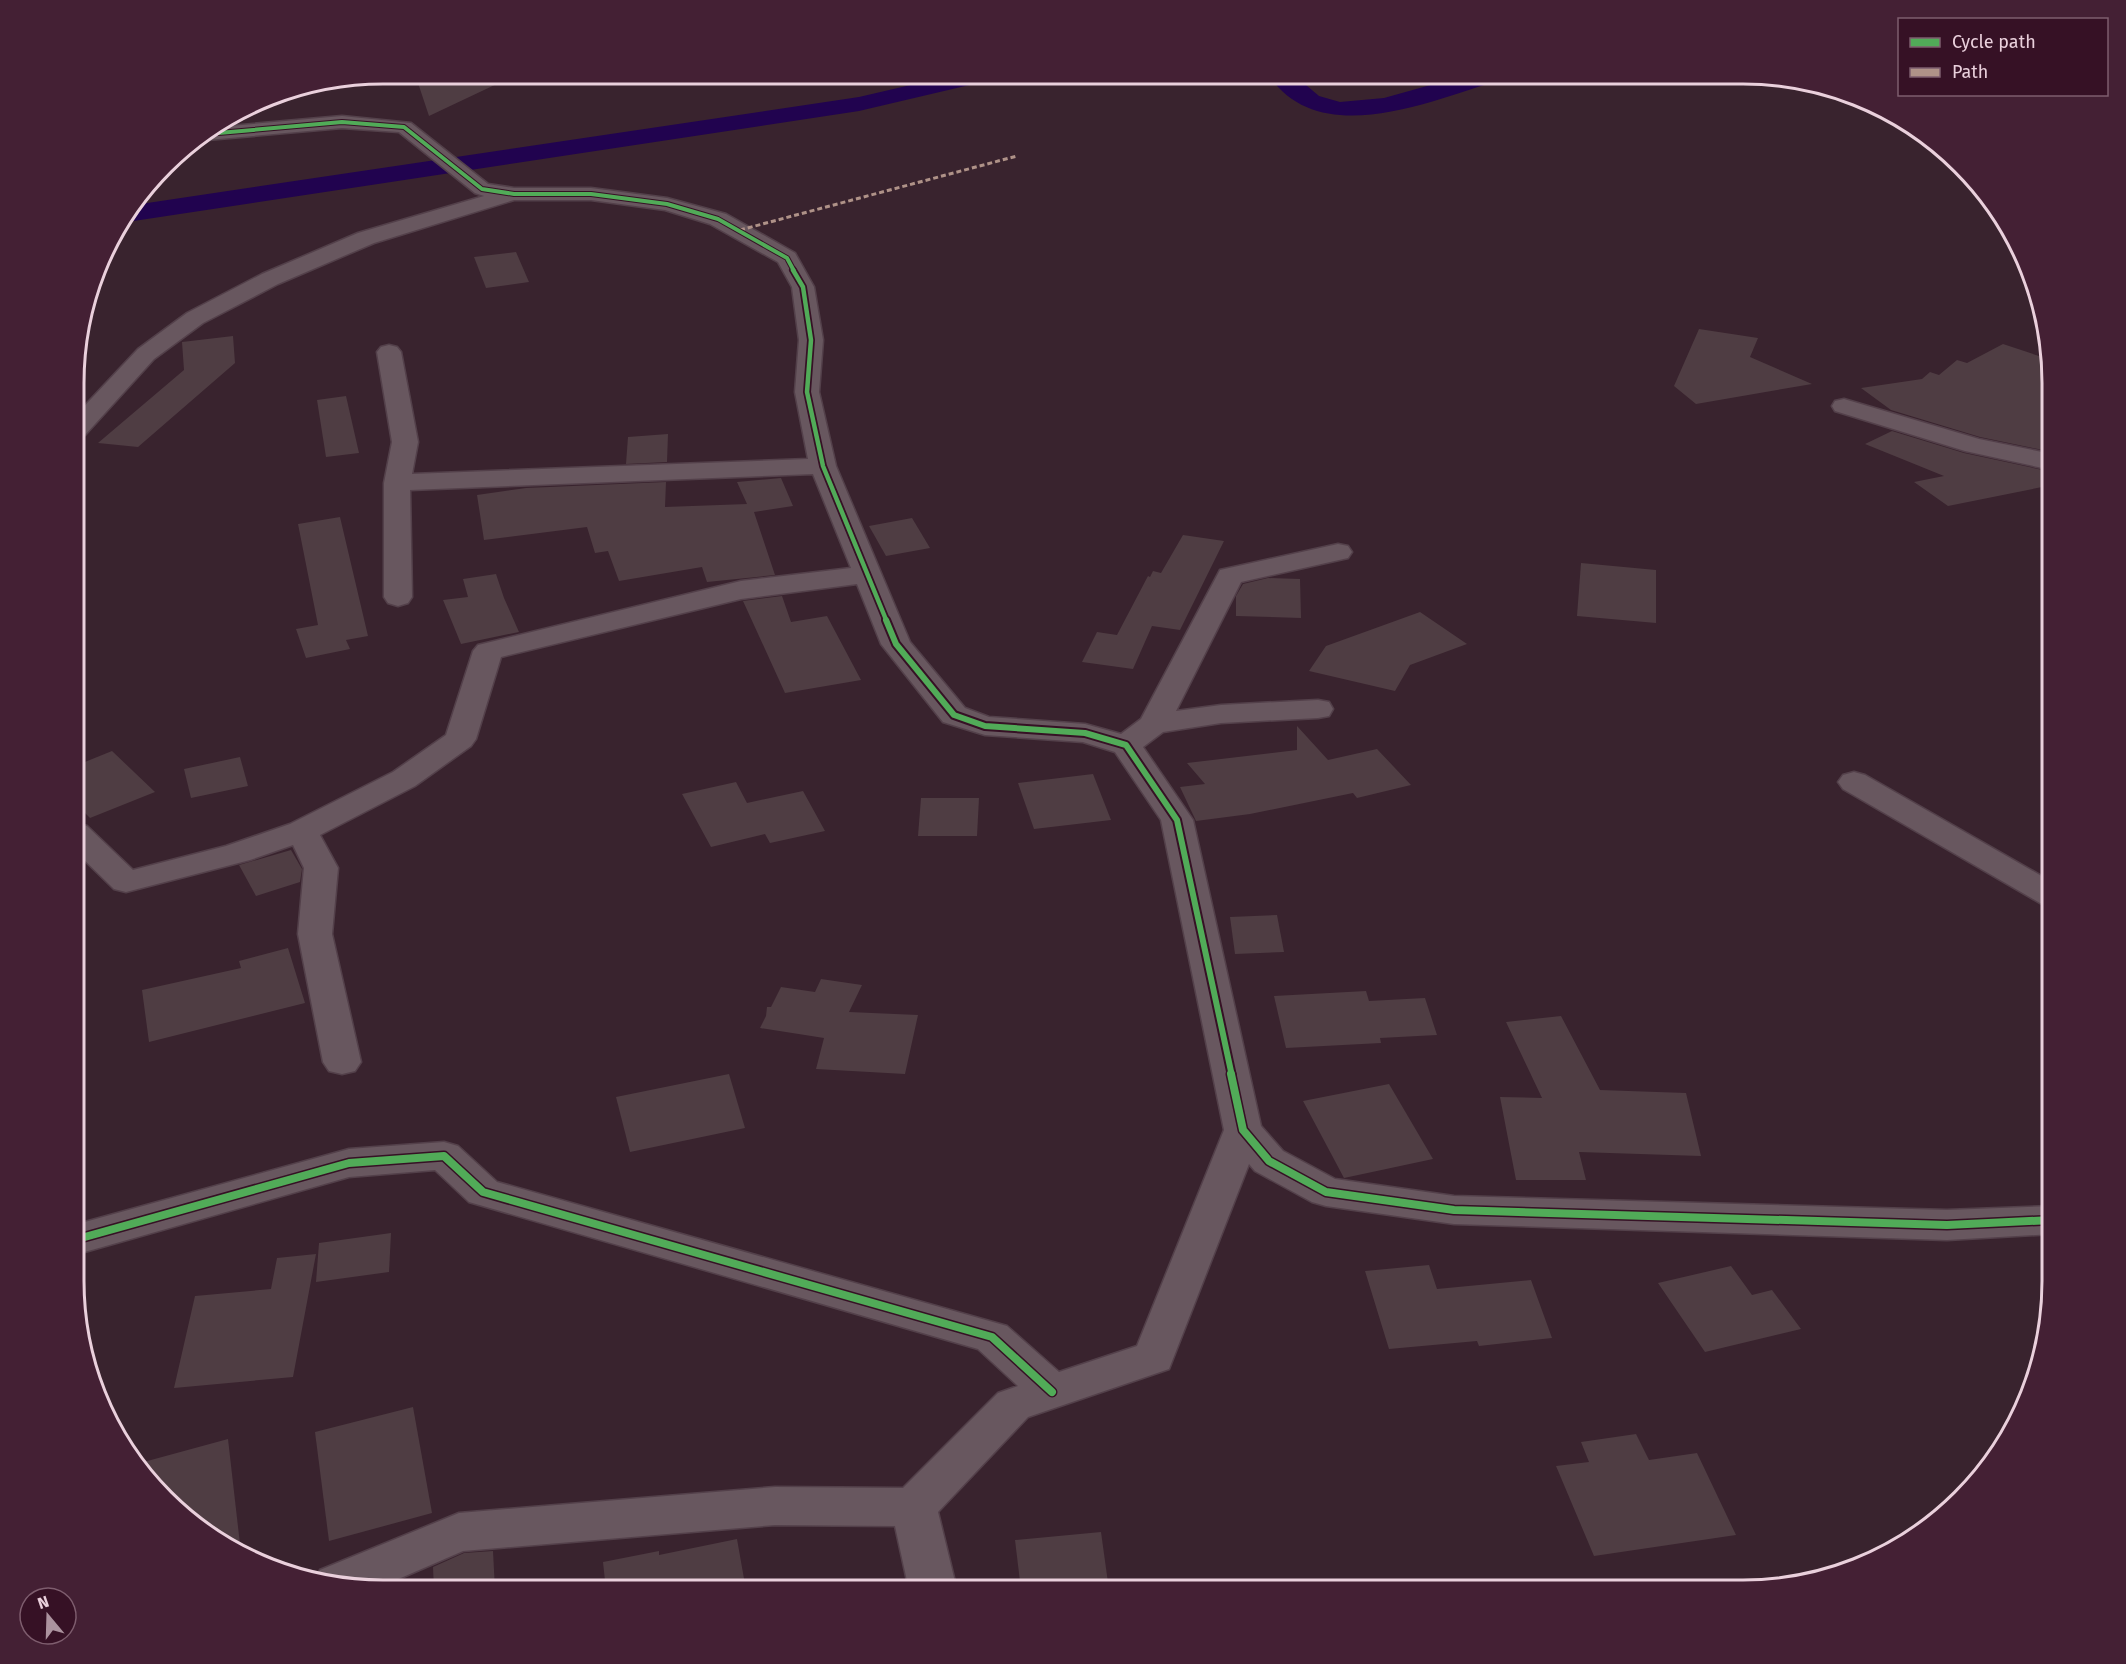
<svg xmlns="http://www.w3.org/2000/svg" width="2126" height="1664" font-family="'Fira Sans',sans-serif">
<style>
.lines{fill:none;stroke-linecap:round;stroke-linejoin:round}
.canal{fill:#21034f;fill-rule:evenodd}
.building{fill:#4f3d43}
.minor-casing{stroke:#53404a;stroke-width:3}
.minor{fill:#68575f;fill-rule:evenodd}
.quiet{stroke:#af9288;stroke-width:3;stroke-dasharray:5 3;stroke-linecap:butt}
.cycleway-far3-casing{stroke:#361125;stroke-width:6}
.cycleway-far2-casing{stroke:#361125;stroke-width:8}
.cycleway-far1-casing{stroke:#361125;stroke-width:10}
.cycleway-casing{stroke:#361125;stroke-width:11}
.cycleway-far3{stroke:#51ab58;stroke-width:4}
.cycleway-far2{stroke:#51ab58;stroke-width:4.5}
.cycleway-far1{stroke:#51ab58;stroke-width:6}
.cycleway{stroke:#51ab58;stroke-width:8}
.rim{fill:none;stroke:#ead0dc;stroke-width:3}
</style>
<rect width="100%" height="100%" fill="#39232e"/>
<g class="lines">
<g class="canal">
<path d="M958 74H998L995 79 859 111 127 222 122 220 134 205 859 97Z"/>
<path d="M1268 74H1293L1319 96 1340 102 1384 98 1470 74H1506L1503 79C1433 100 1319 152 1268 74Z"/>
</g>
</g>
<g class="building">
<path d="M415 74H518L429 116Z"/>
<path d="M516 252 529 282 486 288 474 257Z"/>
<path d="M1699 329 1758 338 1750 357 1812 384 1696 404 1674 386Z"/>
<path d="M233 336 235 363 138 447 98 443 184 370 182 342Z"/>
<path d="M2003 344 2048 359 2052 383V452L1980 437 1891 410 1861 388 1922 379 1930 372 1939 375 1957 360 1967 363Z"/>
<path d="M346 396 359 453 326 457 317 400Z"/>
<path d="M1892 431 1964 453 2052 472V485L1948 506 1914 482 1944 476 1865 444Z"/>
<path d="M668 434 667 462 626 464 628 437Z"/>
<path d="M781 478 793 506 754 512 775 575 707 582 702 567 619 581 608 551 595 553 587 527 484 540 477 495 526 488 666 482 665 507 747 504 737 482Z"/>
<path d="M340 517 368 636 346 640 350 649 306 658 296 629 318 625 298 524Z"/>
<path d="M912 518 930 548 886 556 869 526Z"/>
<path d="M1183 535 1224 541 1180 630 1152 626 1133 669 1082 662 1097 632 1117 635 1148 576 1150 577 1153 571 1161 573Z"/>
<path d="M1581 563 1656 570V623L1577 616Z"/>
<path d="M496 574 504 598 519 632 461 644 443 600 468 597 463 579Z"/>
<path d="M1268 578 1300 579 1301 618 1236 616V596L1243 584Z"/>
<path d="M782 596 791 622 827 616 861 680 785 693 743 601Z"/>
<path d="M1420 612 1467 644 1410 665 1395 691 1309 671 1326 646Z"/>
<path d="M1297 726 1328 760 1377 749 1411 785 1357 798 1353 793 1250 814 1196 821 1180 787 1205 784 1187 763 1297 750Z"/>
<path d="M112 751 155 792 90 818 75 803V766Z"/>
<path d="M240 757 248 786 191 798 184 769Z"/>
<path d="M1093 774 1111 820 1034 829 1018 783Z"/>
<path d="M736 782 747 803 803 791 825 831 770 843 765 834 711 847 682 794Z"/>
<path d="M921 798H979L977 836H918Z"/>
<path d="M291 850 302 869 300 882 256 896 239 865Z"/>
<path d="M1277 915 1284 952 1235 954 1230 917Z"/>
<path d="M288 948 305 1003 149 1042 142 990 241 968 239 961Z"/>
<path d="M821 979 862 985 849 1012 918 1015 905 1074 816 1069 824 1038 760 1028 766 1016 767 1007H771L781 987 815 992Z"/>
<path d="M1366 991 1369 1001 1425 998 1437 1035 1380 1038 1381 1043 1286 1048 1274 996Z"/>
<path d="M1561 1016 1600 1090 1686 1093 1701 1156 1579 1152 1586 1180H1516L1500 1097 1542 1098 1506 1022Z"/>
<path d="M729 1074 745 1128 630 1152 616 1097Z"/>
<path d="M1389 1084 1433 1159 1344 1178 1303 1101Z"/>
<path d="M391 1233 389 1272 316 1282 319 1243Z"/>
<path d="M316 1254 293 1377 174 1388 195 1296 271 1289 277 1258Z"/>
<path d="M1429 1265 1437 1289 1531 1280 1552 1338 1479 1346 1477 1341 1389 1349 1365 1271Z"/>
<path d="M1731 1266 1752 1295 1772 1290 1801 1329 1705 1352 1658 1283Z"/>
<path d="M413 1407 432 1513 329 1541 315 1432Z"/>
<path d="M1636 1434 1649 1460 1697 1453 1736 1535 1594 1556 1556 1466 1589 1462 1581 1442Z"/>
<path d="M228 1439 241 1553 179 1513 140 1463Z"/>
<path d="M1101 1532 1109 1590H1021L1015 1540Z"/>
<path d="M737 1539 746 1590H606L603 1562 659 1551V1555Z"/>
<path d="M493 1551 495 1590H434L433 1567 464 1553Z"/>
</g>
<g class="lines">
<defs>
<g id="minor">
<path d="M342 116 411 123 488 184 514 188H591L667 198 726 214 795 253 814 287 823 340 819 392 836 466 910 642 965 708 989 717 1085 724 1121 734 1141 719 1220 570 1338 544 1348 546 1352 552 1348 558 1241 582 1176 711 1221 705 1318 700 1329 702 1333 709 1329 716 1318 718 1221 723 1163 732 1143 747 1193 820 1261 1126 1283 1151 1335 1179 1454 1196 1947 1210 2052 1206V1234L1947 1240 1454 1224 1326 1206 1312 1202 1255 1171 1249 1164 1169 1369 1028 1417 938 1512 957 1590H909L895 1526 775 1525 463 1551 373 1590 316 1579 320 1570 459 1513 775 1487 903 1488 998 1393 1018 1386 978 1349 469 1202 435 1170 349 1177 74 1255V1225L349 1149 444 1142 458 1146 497 1182 1007 1326 1059 1372 1137 1346 1224 1130 1161 820 1115 752 1083 742 985 735 943 722 881 644 857 584 741 599 501 657 476 739 471 746 415 786 320 835 338 868 332 934 361 1062 355 1071 342 1074 329 1071 323 1062 298 934 304 868 293 845 250 860 126 892 114 889 75 851V823L87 826 133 870 226 846 290 824 393 772 446 735 473 651 478 645 741 581 851 568 813 474 410 490 412 597 408 603 398 606 388 603 384 597V483L392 442 377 352 381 347 389 345 397 347 401 352 418 442 412 474 808 459 795 392 799 340 792 287 778 262 710 224 665 210 591 200H514L374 243 278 284 203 323 154 359 85 435 76 438V415L138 349 187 313 262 274 358 233 484 196 475 193 399 132 342 128 207 140 200 138 219 127Z"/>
<path d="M1844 399 1979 439 2052 454V470L1965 451 1835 411 1832 406 1835 401Z"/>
<path d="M1854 772 1865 775 2052 882V906L2040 903 1843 789 1838 782 1843 775Z"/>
</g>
</defs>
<use href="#minor" class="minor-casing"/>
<use href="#minor" class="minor"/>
<path class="quiet" d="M740 230 1017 156"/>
<defs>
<path id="cycleway-far3" d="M207 134 342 122 404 127 482 189 514 194H591L667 204 718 219 787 258 794 271"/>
<path id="cycleway-far2" d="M793 270 803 287 811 340 807 392 823 466 887 622"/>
<path id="cycleway-far1" d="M886 620 896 644 954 715 985 726 1085 733 1126 745 1177 820 1232 1076"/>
<g id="cycleway">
<path d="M1231 1074 1243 1130 1269 1161 1326 1192 1454 1210 1947 1225 2052 1220"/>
<path d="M74 1240 349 1163 444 1156 483 1192 992 1337 1052 1392"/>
</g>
</defs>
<use href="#cycleway-far3" class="cycleway-far3-casing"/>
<use href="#cycleway-far2" class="cycleway-far2-casing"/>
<use href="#cycleway-far1" class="cycleway-far1-casing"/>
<use href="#cycleway" class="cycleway-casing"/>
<use href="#cycleway-far3" class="cycleway-far3"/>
<use href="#cycleway-far2" class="cycleway-far2"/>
<use href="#cycleway-far1" class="cycleway-far1"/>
<use href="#cycleway" class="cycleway"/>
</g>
<path d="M0 0H2126V1664H0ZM383 84H1743A299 299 0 0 1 2042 383V1281A299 299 0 0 1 1743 1580H383A299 299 0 0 1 84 1281V383A299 299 0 0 1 383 84Z" fill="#442034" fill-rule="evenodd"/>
<path class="rim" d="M383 84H1743A299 299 0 0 1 2042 383V1281A299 299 0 0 1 1743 1580H383A299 299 0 0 1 84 1281V383A299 299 0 0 1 383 84Z"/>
<rect x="1898" y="18" width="210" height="78" fill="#361125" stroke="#7e5d6e" stroke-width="1.5"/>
<rect x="1910" y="38" width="30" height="9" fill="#51ab58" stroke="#7e5d6e" stroke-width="1.5"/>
<text x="1952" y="48" font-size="18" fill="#ead0dc">Cycle path</text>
<rect x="1910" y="68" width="30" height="9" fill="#af9288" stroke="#7e5d6e" stroke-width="1.5"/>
<text x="1952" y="78" font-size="18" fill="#ead0dc">Path</text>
<g transform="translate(48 1616) rotate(341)"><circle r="28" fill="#361125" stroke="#7e5d6e" stroke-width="1.5"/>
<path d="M0-4.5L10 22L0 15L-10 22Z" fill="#ac939f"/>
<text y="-9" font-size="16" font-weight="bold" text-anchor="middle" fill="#ead0dc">N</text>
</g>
</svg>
